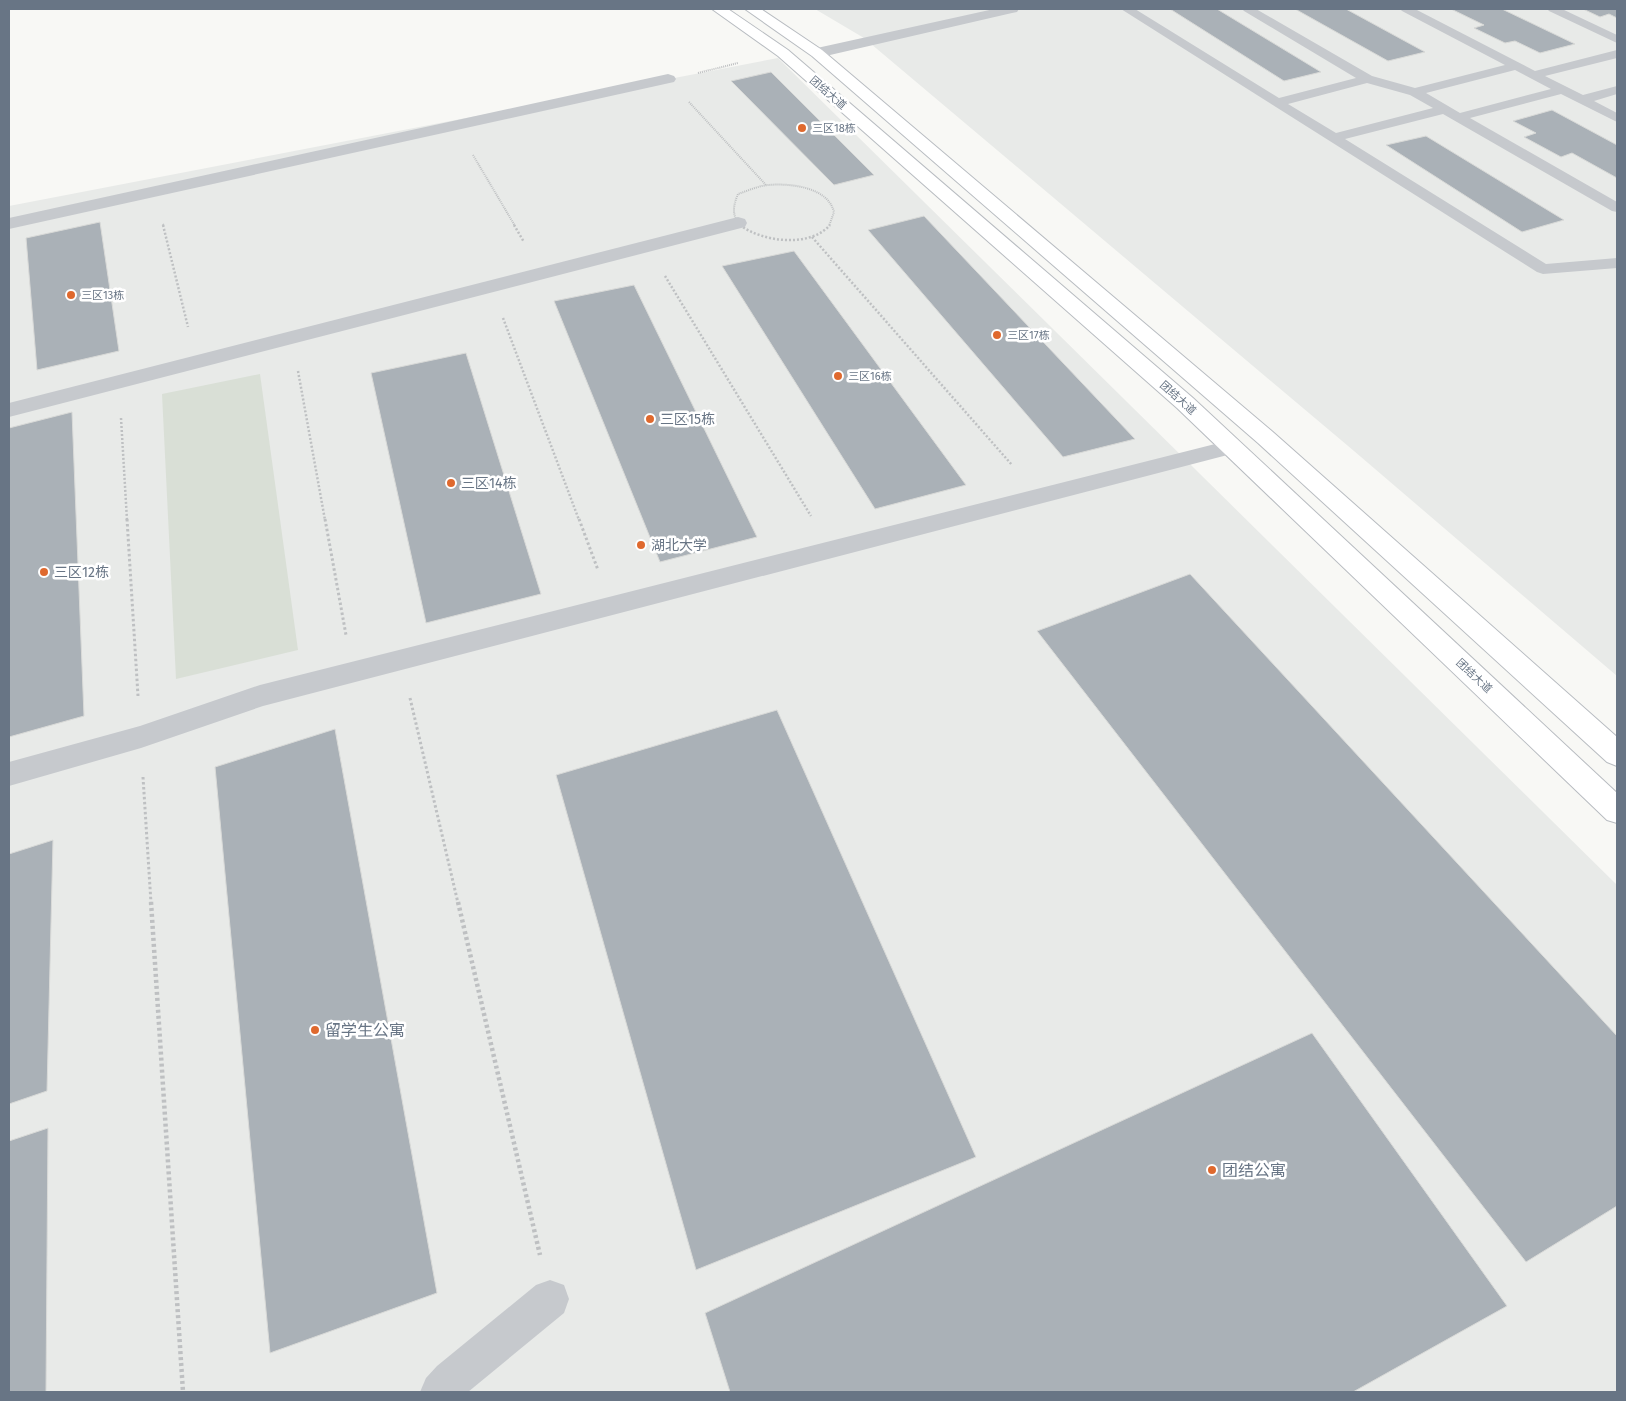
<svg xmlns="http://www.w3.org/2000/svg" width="1626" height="1401" font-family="'Fira Sans','Noto Sans SC',sans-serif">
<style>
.built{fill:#e8eae8}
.green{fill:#d9dfd6}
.building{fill:#aab1b7;stroke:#d9dad8}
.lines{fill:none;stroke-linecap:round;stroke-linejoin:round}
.secondary-casing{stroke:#b8bcc1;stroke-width:2}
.path-far3{stroke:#bec0c2;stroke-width:2;stroke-dasharray:1 1;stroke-linecap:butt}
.path-far2{stroke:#bec0c2;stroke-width:2.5;stroke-dasharray:2 2;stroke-linecap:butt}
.path-far1{stroke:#bec0c2;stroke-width:3;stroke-dasharray:2.5 2.5;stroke-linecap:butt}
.path{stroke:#bec0c2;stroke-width:4.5;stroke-dasharray:3 3;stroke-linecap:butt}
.lane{fill:#c6c9cd;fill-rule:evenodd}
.street{fill:#c6c9cd;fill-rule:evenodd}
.secondary{fill:#fff;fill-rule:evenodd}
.poi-dot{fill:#df692e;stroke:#fff;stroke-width:2}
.labels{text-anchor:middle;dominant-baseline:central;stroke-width:5;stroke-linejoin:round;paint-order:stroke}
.far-street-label{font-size:11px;fill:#687585;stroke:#fff}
.far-poi-label{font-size:11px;fill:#687585;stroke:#fff;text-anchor:start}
.poi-label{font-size:14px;fill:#687585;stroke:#fff;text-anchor:start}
.near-poi-label{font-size:16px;fill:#687585;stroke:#fff;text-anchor:start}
</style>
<rect width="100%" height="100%" fill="#f8f8f5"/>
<g class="built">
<path d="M815 9H1617V676L1354 451 864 38Z"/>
<path d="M778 58 1617 885V1392H9V206Z"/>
</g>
<path class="green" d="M260 374 298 650 176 679 162 394Z"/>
<g class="building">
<path d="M1170 9H1217L1321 72 1284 81Z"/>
<path d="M1295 9H1346L1425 52 1388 61Z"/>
<path d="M1451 9H1502L1575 44 1540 53 1515 41 1505 43 1474 28 1484 25Z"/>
<path d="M1583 9H1617V18L1609 14 1600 17Z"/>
<path d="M771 72 874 175 834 185 731 81Z"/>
<path d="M1552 110 1617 145V178L1572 153 1561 157 1524 137 1536 133 1513 121Z"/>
<path d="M1426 136 1564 220 1522 232 1386 145Z"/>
<path d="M924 216 1135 439 1063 457 868 230Z"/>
<path d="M100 222 119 351 37 370 26 238Z"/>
<path d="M794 251 966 485 875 509 722 266Z"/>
<path d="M634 285 757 537 660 562 554 301Z"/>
<path d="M466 353 541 594 426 623 371 373Z"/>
<path d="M72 412 84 716 9 737V428Z"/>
<path d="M1190 574 1617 1036V1206L1526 1262 1037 631Z"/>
<path d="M777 710 976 1157 696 1270 556 775Z"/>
<path d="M335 729 437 1293 270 1353 215 767Z"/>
<path d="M53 840 47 1091 9 1104V854Z"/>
<path d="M1312 1033 1507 1306 1353 1392H730L705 1313Z"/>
<path d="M48 1128 46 1392H9V1141Z"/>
</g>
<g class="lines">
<defs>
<g id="secondary">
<path d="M712 9H728L788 50 1193 398 1617 793V823L1607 820 1177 408 778 56Z"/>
<path d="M745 9H761L822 50 1274 433 1617 737V766L1607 762 1258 443 812 56Z"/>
</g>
</defs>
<use href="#secondary" class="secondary-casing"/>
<g class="path-far3">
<path d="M698 73 738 63"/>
<path d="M689 102 766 185"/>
<path d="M473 155 515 226"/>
<path d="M163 224 164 226"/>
<path d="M742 226C731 217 733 206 738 194 747 191 758 186 768 185 790 183 828 187 834 212L829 226"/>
</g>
<g class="path-far2">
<path d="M163 225 188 327"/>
<path d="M514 225 524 242"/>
<path d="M740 225C762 242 810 248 830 225"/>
<path d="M812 237 1012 465"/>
<path d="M665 276 811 516"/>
<path d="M503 318 579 520"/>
<path d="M298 371 325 520"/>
<path d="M121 418 127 520"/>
</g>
<g class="path-far1">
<path d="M127 519 138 696"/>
<path d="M325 519 346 635"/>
<path d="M579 519 598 570"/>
<path d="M410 698 458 903"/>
<path d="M143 777 151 903"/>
</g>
<g class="path">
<path d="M151 902 183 1392"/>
<path d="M458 902 540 1255"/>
</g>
<g class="lane">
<path d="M1121 9H1135L1279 98 1356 78 1244 11 1242 9H1256L1372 76 1415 88 1505 65 1402 11 1400 9H1415L1535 71 1617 50V58L1545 76 1583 95 1617 86V94L1594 101 1617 113V122L1561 94 1470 118 1617 202V212L1612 211 1443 114 1345 139 1546 264 1617 258V268L1543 274 1537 272ZM1515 70 1551 89 1460 113 1426 93ZM1367 83 1410 95 1433 108 1336 133 1288 104Z"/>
<path d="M1547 9H1562L1617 35V43L1549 11Z"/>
</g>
<g class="street">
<path d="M994 9H1019L1017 12 1012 13 817 58 812 56 809 53 812 50 817 48Z"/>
<path d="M668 74 674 76 676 79 674 82 9 229V218Z"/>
<path d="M738 217 745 219 747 223 745 227 9 417V403Z"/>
<path d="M1231 440 1239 442 1242 447 1239 452 263 706 141 748 9 786V762L140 726 260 685Z"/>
<path d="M550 1280 564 1285 569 1299 564 1313 468 1392H420L426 1378 437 1366 536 1285Z"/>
</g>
<use href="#secondary" class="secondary"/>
</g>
<g class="poi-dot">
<circle cx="802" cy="128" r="5"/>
<circle cx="71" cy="295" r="5"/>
<circle cx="997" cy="335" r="5"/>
<circle cx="838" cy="376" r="5"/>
<circle cx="650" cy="419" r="5"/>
<circle cx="451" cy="483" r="5"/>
<circle cx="641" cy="545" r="5"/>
<circle cx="44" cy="572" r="5"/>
<circle cx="315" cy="1030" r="5"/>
<circle cx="1212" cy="1170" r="5"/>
</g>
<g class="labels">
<g class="far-street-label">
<text transform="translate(828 93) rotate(41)">团结大道</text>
<text transform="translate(1178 398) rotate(42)">团结大道</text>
<text transform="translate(1474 676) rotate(43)">团结大道</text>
</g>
<g class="far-poi-label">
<text x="812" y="128">三区18栋</text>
<text x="81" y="295">三区13栋</text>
<text x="1007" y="335">三区17栋</text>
<text x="848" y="376">三区16栋</text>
</g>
<g class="poi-label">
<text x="660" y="419">三区15栋</text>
<text x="461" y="483">三区14栋</text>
<text x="651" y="545">湖北大学</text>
<text x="54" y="572">三区12栋</text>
</g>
<g class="near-poi-label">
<text x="325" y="1030">留学生公寓</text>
<text x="1222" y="1170">团结公寓</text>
</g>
</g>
<rect width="1626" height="1401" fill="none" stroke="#687585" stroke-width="20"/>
</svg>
